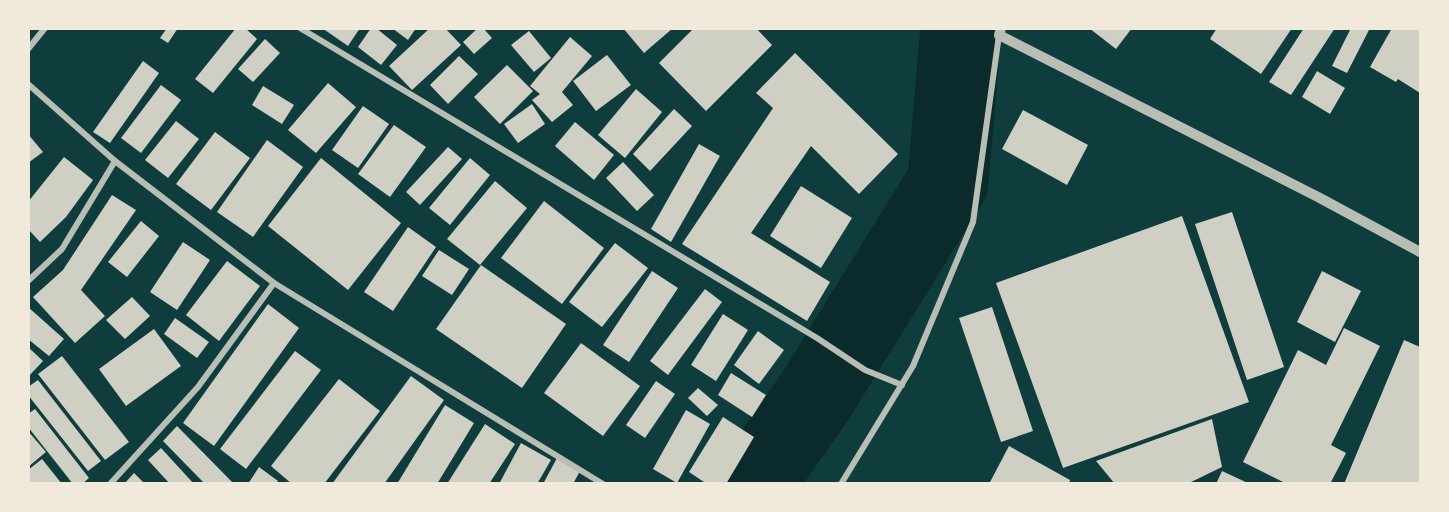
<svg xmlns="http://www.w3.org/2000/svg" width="1449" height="512" font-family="Quicksand,sans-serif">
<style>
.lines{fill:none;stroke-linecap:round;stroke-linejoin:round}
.river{stroke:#0a2a2b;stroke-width:81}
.building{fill:#cfcfc3}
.minor{stroke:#b8beb3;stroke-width:6}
.tertiary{stroke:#b8beb3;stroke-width:10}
</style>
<rect width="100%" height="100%" fill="#0f3d3e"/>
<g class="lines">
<path class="river" d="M754 484 816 395 948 182 961 28"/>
</g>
<g class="building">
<path d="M167 28H178L168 43 160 38Z"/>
<path d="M236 28H245L257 39 213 93 195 79Z"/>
<path d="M322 28H360L348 46Z"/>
<path d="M371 28H376L397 45 381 65 358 47Z"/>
<path d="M392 28H416L408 40Z"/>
<path d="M430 28H445L461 45 412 90 389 66Z"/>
<path d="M478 28H483L492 38 474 54 463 42Z"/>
<path d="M623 28H673L644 53Z"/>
<path d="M694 28H756L772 45 706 111 659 63Z"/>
<path d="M1089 28H1132L1116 49Z"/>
<path d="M1217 28H1292L1261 74 1210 39Z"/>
<path d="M1304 28H1335L1291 95 1269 82Z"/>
<path d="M1351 28H1370L1347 73 1332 66Z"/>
<path d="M1392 28H1420V93L1398 79 1396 82 1370 67Z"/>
<path d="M529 31 551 58 534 72 511 45Z"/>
<path d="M570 37 592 56 562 92 573 105 552 122 532 100 540 94 530 86Z"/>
<path d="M265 39 280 53 253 82 238 69Z"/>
<path d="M795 53 898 154 859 194 811 146 751 233 830 282 807 321 682 244 773 108 756 93Z"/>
<path d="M607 55 631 85 596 111 573 81Z"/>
<path d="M459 56 478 74 448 104 430 85Z"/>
<path d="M143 61 159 73 110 143 93 132Z"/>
<path d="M507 65 533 91 500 124 474 97Z"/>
<path d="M1317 71 1345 88 1330 114 1302 97Z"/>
<path d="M328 83 356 107 316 153 288 130Z"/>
<path d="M161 85 181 100 141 153 121 138Z"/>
<path d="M263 86 294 105 282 124 252 105Z"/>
<path d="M636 89 662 112 625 158 598 135Z"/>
<path d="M532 104 545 124 518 143 504 124Z"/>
<path d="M363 106 389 124 358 168 332 150Z"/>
<path d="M674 109 692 126 650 171 633 154Z"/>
<path d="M1023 110 1088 145 1067 185 1002 149Z"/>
<path d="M176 121 199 139 168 178 145 160Z"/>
<path d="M575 122 614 155 594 180 555 146Z"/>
<path d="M394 125 426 147 390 197 358 174Z"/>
<path d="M215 132 250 158 211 210 176 184Z"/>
<path d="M28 134 43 152 28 163Z"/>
<path d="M267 140 303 167 253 237 217 212Z"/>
<path d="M699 144 720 156 671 242 651 229Z"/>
<path d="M448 147 462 159 420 205 406 192Z"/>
<path d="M64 157 93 180 66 217 40 242 28 229V202Z"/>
<path d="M321 158 401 223 348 290 268 226Z"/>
<path d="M470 158 490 175 450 225 429 208Z"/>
<path d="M623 162 654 195 637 211 606 178Z"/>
<path d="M495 181 527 208 480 265 447 239Z"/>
<path d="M801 186 852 218 821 268 770 236Z"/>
<path d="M112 195 136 210 81 290 105 316 75 343 33 297 63 270Z"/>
<path d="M544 201 604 248 562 304 501 258Z"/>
<path d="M1232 212 1284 367 1247 380 1195 224Z"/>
<path d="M1182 216 1249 402 1063 468 996 283Z"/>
<path d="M141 221 159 236 127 277 108 262Z"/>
<path d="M408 227 436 247 393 311 364 292Z"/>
<path d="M183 242 210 260 177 310 150 292Z"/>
<path d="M615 243 648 268 602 327 569 302Z"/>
<path d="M439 250 469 269 452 295 422 276Z"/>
<path d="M227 261 260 286 219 341 186 315Z"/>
<path d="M481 265 566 324 522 388 436 329Z"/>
<path d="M652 271 678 288 629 362 603 345Z"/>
<path d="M1322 271 1361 291 1335 342 1297 322Z"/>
<path d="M705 289 722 302 668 375 650 361Z"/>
<path d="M132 297 150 316 125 339 106 320Z"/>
<path d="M268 304 299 328 214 446 183 423Z"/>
<path d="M28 307 64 339 49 356 28 339Z"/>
<path d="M992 307 1033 431 1001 442 959 318Z"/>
<path d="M723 314 748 330 716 381 691 365Z"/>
<path d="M175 318 209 342 197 358 164 334Z"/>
<path d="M1344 328 1380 346 1331 445 1346 453 1330 484H1287L1243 462 1298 350 1326 365Z"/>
<path d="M154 329 181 366 126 406 99 369Z"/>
<path d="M758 331 784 350 759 384 734 365Z"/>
<path d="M1404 340 1420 347V484H1344Z"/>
<path d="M581 343 640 386 603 436 544 393Z"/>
<path d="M28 347 43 361 28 377Z"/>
<path d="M295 351 321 370 246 469 220 449Z"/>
<path d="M62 356 129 442 105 460 38 374Z"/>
<path d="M731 373 766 395 752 417 718 395Z"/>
<path d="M411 376 444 400 384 484H332Z"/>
<path d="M339 379 380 411 324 484H292L271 466Z"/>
<path d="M38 380 101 461 88 471 28 395V387Z"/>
<path d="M656 381 675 394 645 438 626 425Z"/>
<path d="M698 388 718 405 707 416 688 398Z"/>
<path d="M445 405 474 423 437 484H397Z"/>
<path d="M35 409 89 478 82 484H73L28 427V414Z"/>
<path d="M686 410 710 424 677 483 653 469Z"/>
<path d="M723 417 754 437 726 484H707L689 472Z"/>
<path d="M1212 419 1222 467 1187 484H1115L1096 461Z"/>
<path d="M485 424 515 444 489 484H447Z"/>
<path d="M177 426 234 484H205L163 441Z"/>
<path d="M28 431 46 452 28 467Z"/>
<path d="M521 443 551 460 537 484H499Z"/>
<path d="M1009 446 1070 480 1069 484H989Z"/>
<path d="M161 448 194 484H170L148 460Z"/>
<path d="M557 458 580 471 573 484H543Z"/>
<path d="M42 459 62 484H28V470Z"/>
<path d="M259 467 278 481 276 484H248Z"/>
<path d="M1222 471 1250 484H1216Z"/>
<path d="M134 473 145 484H124Z"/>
</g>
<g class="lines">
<g class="minor">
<path d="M300 28 817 338 865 370 902 385"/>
<path d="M28 49 45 28"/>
<path d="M28 84 115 161 274 283 603 484"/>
<path d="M28 281 62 249 115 161"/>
<path d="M110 484 198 387 274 283"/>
<path d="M841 484 913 366 973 222 999 35"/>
</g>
<path class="tertiary" d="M1001 28 999 35 1318 197 1420 252"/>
</g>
<rect width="1449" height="512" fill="none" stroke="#f1e9da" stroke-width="60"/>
</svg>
